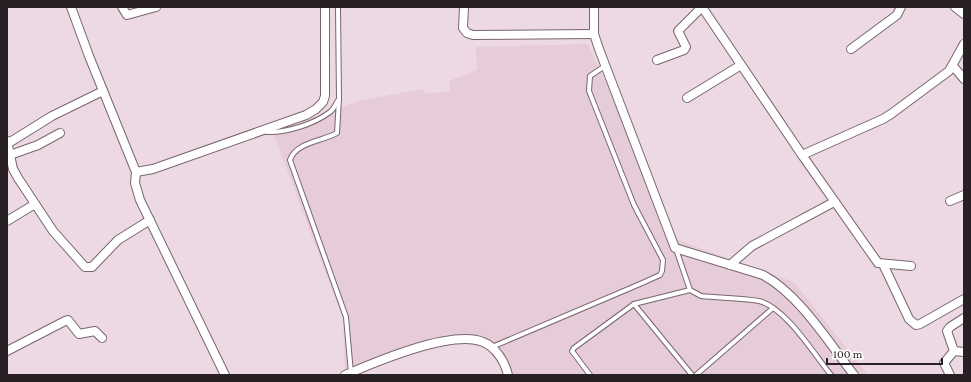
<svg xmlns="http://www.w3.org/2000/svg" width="971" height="382" font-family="'Crimson Pro',serif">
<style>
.built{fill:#e6cbd8}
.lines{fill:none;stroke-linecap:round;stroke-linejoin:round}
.service-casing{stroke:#78666f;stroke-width:6}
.minor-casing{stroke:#78666f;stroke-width:10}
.service{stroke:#fff;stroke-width:4}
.minor{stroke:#fff;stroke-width:8}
</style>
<rect width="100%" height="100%" fill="#edd9e3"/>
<path class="built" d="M588 44 678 240 794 282 868 375H509L494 342 451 334 345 370 343 319 274 135 358 101 423 89 424 94 451 91 449 81 477 70 476 47Z"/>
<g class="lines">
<defs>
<g id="service">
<path d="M338 7 339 99 337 133C323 141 296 142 290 160L346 317 351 373"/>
<path d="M267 132C286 133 314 124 330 112 334 109 336 103 339 99"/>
<path d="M676 249 690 290 701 296C720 298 740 298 759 301 785 307 814 354 831 375"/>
<path d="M634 304 690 290"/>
<path d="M492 347 640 284 660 275 662 271 663 260 634 205 589 91 590 76 605 66"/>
<path d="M590 375 572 351 574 348 634 304 692 375"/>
<path d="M696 375 773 308"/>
</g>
<g id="minor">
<path d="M71 7 89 56 136 172 135 183 140 200 225 375"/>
<path d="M122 7 127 15 156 7"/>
<path d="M464 7 463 28 467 33 473 35 594 34"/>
<path d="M594 7V34L599 49 675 248 763 275C799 294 829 343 854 375"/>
<path d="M702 7 802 155 883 119 891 114 949 71 964 44"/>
<path d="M955 7 964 14"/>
<path d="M851 49 897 15 901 7"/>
<path d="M657 60 684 50 686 47 678 31 702 7"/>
<path d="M953 66 964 79"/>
<path d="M687 98 741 65"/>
<path d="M7 141 13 169 18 178 53 231 85 267H92L118 240 150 220"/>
<path d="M7 144 52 116 103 91"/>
<path d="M10 155 38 145 60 133"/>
<path d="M802 155 878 263 911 266"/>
<path d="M136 172 153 169 306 115 316 109 323 102 325 96V7"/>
<path d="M950 201 964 195"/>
<path d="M7 221 35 204"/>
<path d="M883 264 909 319 916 325 920 324 964 299"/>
<path d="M730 265 752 246 834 202"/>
<path d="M7 351 65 321 68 320 79 334 95 331 102 338"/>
<path d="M954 351 964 352"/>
<path d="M345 375C375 362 452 329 483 342 496 347 505 362 508 375"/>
<path d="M950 375 944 363 954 351 947 331 950 327 964 318"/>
</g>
</defs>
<use href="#service" class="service-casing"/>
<use href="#minor" class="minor-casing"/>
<use href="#service" class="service"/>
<use href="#minor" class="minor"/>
</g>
<rect width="971" height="382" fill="none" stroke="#282024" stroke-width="16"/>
<path d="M827 358v6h115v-6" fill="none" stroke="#282024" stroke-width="2"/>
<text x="833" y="358" font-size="12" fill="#282024" stroke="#ffffff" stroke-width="3" paint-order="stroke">100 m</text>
</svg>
